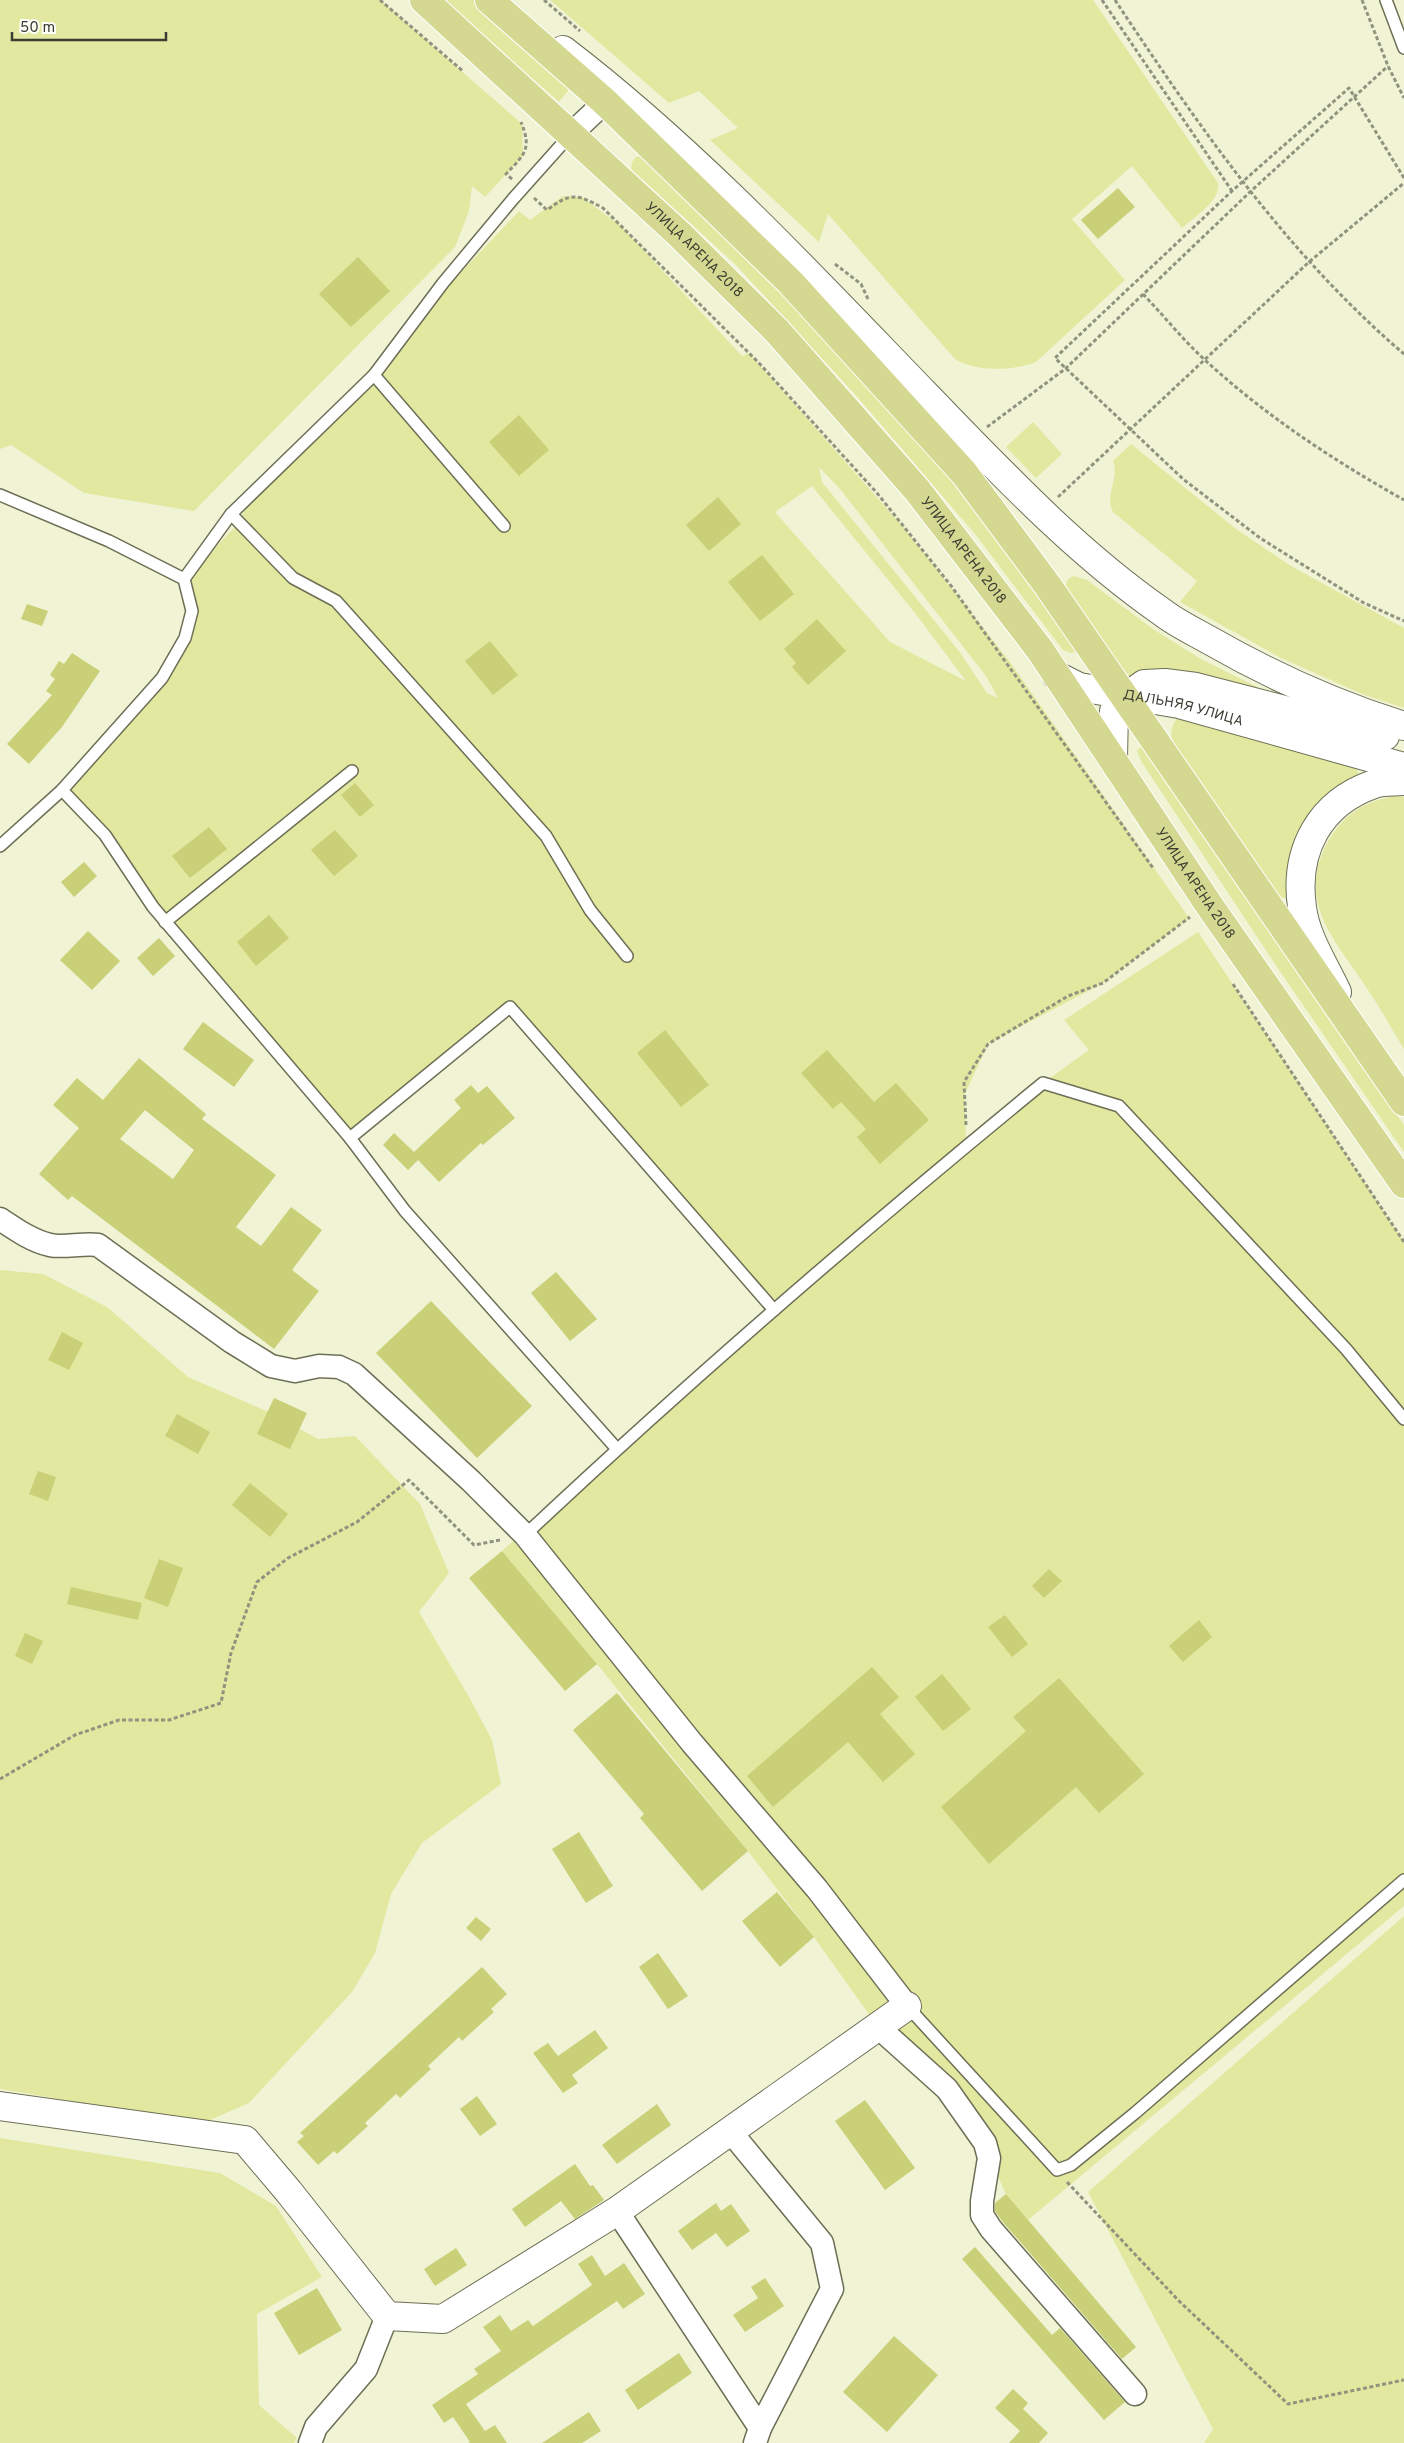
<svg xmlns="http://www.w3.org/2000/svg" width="1404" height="2443" font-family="Overpass,sans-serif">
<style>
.green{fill:#e2e8a0;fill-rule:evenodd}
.building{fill:#cad077;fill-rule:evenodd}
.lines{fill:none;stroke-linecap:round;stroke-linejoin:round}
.service-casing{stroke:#6d6f55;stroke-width:14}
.minor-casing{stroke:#6d6f55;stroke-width:25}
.tertiary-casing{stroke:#6d6f55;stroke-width:30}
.secondary-casing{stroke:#6d6f55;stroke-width:30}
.primary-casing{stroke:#fff;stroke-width:30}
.path{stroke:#90937e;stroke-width:3;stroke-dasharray:4 2.5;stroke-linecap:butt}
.service{stroke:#fff;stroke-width:11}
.minor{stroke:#fff;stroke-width:22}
.tertiary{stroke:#fff;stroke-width:28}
.secondary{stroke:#fff;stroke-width:28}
.primary{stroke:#d4d891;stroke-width:28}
.labels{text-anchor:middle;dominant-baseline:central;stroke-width:4;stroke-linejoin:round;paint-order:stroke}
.street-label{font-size:14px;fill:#3b3d31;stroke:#fefef8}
</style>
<rect width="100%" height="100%" fill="#f0f4d5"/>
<g class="green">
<path d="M0 0H380L522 124 523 156 485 197 472 186 469 211 455 247 194 511 84 493 11 445 0 449Z"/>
<path d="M444 0H474L572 86 559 102Z"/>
<path d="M550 0H1093L1218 183C1222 200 1193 218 1182 228L1132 166 1072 219 1125 280 1036 362C1013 371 976 372 955 359L828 214 819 242 710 140 738 128 699 91 669 103Z"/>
<path d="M641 156 796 304 932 453 1077 645 1076 652 1071 653 1063 650 975 534 860 400 736 265 631 169 632 162 636 157Z"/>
<path d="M563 196 582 197 622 227 742 356 749 353 904 528 1010 662 1189 918 1103 983 988 1044 965 1094 966 1146 1043 1083 1089 1050 1064 1020 1198 932 1404 1242V1906L1028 2220 1006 2194 978 2132 878 2027 816 1940 748 1851 597 1664 502 1551 774 1311 510 1007 350 1138 165 922 62 790 185 638 184 579 239 523 251 495 519 211 530 220ZM819 467 840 489 986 676 998 698 987 693 959 651 822 482ZM812 486 915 613 966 681 890 642 775 512Z"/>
<path d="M1033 422 1062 454 1036 478 1006 447Z"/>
<path d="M1131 444 1236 529 1291 566 1404 628V708L1362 694 1281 658 1180 602 1197 581 1113 512C1104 495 1120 478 1113 461Z"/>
<path d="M1074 576 1087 580 1153 629 1201 659 1267 692 1131 677 1124 672 1067 593C1065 585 1065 579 1074 576Z"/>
<path d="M1181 715 1356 762 1359 779 1287 898H1278L1174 744C1169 733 1171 723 1181 715Z"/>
<path d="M1142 745 1159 758 1404 1125V1152L1277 967 1141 761 1137 751Z"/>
<path d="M1396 796 1404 797V1049C1391 1028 1380 1007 1366 987 1335 940 1294 900 1329 840 1345 813 1366 801 1396 796Z"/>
<path d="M0 1270 43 1274 107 1307 188 1377 271 1413 318 1439 355 1436 420 1504 449 1573 419 1612 469 1697 492 1740 501 1784 422 1843 391 1894 375 1953 352 1992 249 2103 203 2123 0 2089Z"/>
<path d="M1404 1916V2443H1204L1213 2429 1088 2192Z"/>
<path d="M0 2138 220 2173 276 2206 322 2277 257 2314 259 2405 297 2438 294 2443H0Z"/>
</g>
<g class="building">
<path d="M1118 188 1135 207 1098 239 1081 220Z"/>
<path d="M358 257 390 291 351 327 319 294Z"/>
<path d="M519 415 549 450 519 476 489 442Z"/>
<path d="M718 497 741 524 709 551 686 525Z"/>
<path d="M762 555 794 594 760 621 728 582Z"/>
<path d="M27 604 48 611 42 626 21 619Z"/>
<path d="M817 619 846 651 808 685 792 667 796 663 784 649Z"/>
<path d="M490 641 518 675 493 695 465 661Z"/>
<path d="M72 653 100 671 62 727 29 764 7 744 52 695 46 691 55 679 50 675 59 661 64 664Z"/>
<path d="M355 783 374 805 360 817 341 795Z"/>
<path d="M209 827 227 849 190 878 172 856Z"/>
<path d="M335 830 358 856 334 876 311 850Z"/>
<path d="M84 862 97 876 74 897 61 882Z"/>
<path d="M269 915 289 938 256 966 237 942Z"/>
<path d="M88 931 120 961 92 990 60 960Z"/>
<path d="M159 938 175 956 153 976 137 958Z"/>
<path d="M203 1022 254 1060 234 1087 183 1049Z"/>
<path d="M665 1030 709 1085 681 1107 637 1053Z"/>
<path d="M827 1050 874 1102 896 1083 929 1120 880 1164 857 1137 866 1129 841 1102 833 1109 801 1073Z"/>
<path d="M139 1058 206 1114 202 1119 276 1175 236 1227 261 1246 291 1207 322 1230 292 1270 319 1291 274 1349 72 1196 68 1200 39 1174 79 1128 53 1105 77 1078 103 1100ZM145 1110 194 1150 173 1179 120 1139Z"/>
<path d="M471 1085 478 1093 487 1086 515 1118 483 1145 481 1143 439 1182 418 1160 408 1170 383 1145 394 1133 414 1152 461 1108 454 1100Z"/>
<path d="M556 1272 597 1319 570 1341 531 1293Z"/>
<path d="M431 1301 532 1406 477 1458 376 1353Z"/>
<path d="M62 1332 83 1343 69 1370 48 1360Z"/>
<path d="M274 1398 307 1413 290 1449 257 1434Z"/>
<path d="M177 1414 210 1432 198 1454 165 1436Z"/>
<path d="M38 1471 56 1477 48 1501 29 1494Z"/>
<path d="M250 1483 288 1514 270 1537 232 1505Z"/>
<path d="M502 1551 597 1664 565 1691 469 1578Z"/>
<path d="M159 1559 183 1568 168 1607 144 1598Z"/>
<path d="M1049 1569 1062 1581 1044 1598 1032 1586Z"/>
<path d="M71 1587 142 1603 138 1620 67 1604Z"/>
<path d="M1005 1615 1028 1644 1012 1657 988 1627Z"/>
<path d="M1199 1620 1212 1637 1183 1662 1169 1646Z"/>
<path d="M25 1633 43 1641 32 1664 15 1656Z"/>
<path d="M872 1667 899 1697 880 1714 915 1754 883 1782 848 1742 773 1807 747 1776Z"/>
<path d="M942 1674 971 1709 943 1731 915 1697Z"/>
<path d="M1059 1678 1144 1774 1099 1813 1076 1787 989 1864 941 1807 1026 1731 1013 1717Z"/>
<path d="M617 1693 748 1851 702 1891 640 1818 644 1814 573 1730Z"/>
<path d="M579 1832 613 1886 586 1903 552 1849Z"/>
<path d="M777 1892 814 1937 780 1967 742 1921Z"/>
<path d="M476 1917 491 1929 481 1941 466 1928Z"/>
<path d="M658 1953 688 1996 668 2009 639 1967Z"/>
<path d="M482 1967 507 1994 491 2009 494 2012 462 2041 459 2037 428 2066 431 2069 400 2098 396 2094 365 2123 368 2126 337 2154 334 2151 318 2165 297 2142 304 2136 300 2133Z"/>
<path d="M595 2030 608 2048 572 2075 578 2083 563 2093 533 2053 548 2043 558 2056Z"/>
<path d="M477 2096 497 2124 480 2136 460 2109Z"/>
<path d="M865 2100 915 2168 885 2190 835 2121Z"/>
<path d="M657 2104 671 2125 617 2164 602 2145Z"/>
<path d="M575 2164 590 2186 593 2185 604 2200 575 2219 561 2201 525 2227 512 2209Z"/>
<path d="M1006 2194 1136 2347 1122 2359 1002 2221 995 2211V2203Z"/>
<path d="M716 2203 721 2211 731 2204 750 2231 727 2247 716 2233 692 2250 678 2231Z"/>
<path d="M975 2247 1052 2335 1060 2328 1125 2402 1104 2420 962 2259Z"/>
<path d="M456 2248 467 2265 435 2286 424 2269Z"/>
<path d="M592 2255 605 2276 624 2263 645 2294 623 2309 617 2301 466 2404 485 2431 495 2425 507 2443H468L470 2442 453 2417 444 2423 432 2405 478 2374 474 2369 501 2351 483 2327 500 2315 511 2331 528 2320 533 2326 592 2285 578 2264Z"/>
<path d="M765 2278 784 2306 745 2332 733 2315 758 2298 751 2287Z"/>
<path d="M317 2288 342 2330 299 2355 274 2313Z"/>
<path d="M894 2336 938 2375 887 2432 843 2392Z"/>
<path d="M679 2353 692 2373 638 2410 625 2390Z"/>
<path d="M1013 2389 1028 2403 1023 2409 1048 2433 1039 2443H1009L1020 2431 995 2408Z"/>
<path d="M589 2412 601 2431 582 2443H542Z"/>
</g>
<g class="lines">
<defs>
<g id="service">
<path d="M1386 0 1404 48"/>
<path d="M571 134 513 199 443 283 374 375 231 514 293 578 336 601 546 836 590 910 627 956"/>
<path d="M374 375 504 526"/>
<path d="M0 495 109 541 184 579 192 611 185 638 162 678 62 790 0 846"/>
<path d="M184 579 231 514"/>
<path d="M62 790 105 835 153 907 350 1138 405 1211 617 1449"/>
<path d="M165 922 352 771"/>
<path d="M350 1138 510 1007 774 1310"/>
<path d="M525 1535C692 1378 866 1228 1043 1083L1119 1106 1346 1349 1404 1419"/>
<path d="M907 2006 1057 2170 1071 2165 1135 2113 1404 1880"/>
</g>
<g id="minor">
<path d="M571 134 605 102"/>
<path d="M0 1219C15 1229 32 1241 50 1245 62 1248 83 1243 98 1245L232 1342 271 1366 295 1371 319 1366 339 1367 354 1374 471 1481 525 1535 692 1743 817 1889 907 2006"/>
<path d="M878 2027 947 2089 985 2143 989 2158 982 2201V2215L991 2229 1135 2394"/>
<path d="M730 2131 822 2243 832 2289 760 2428 755 2443"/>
<path d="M617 2211 760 2428"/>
<path d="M310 2443 316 2427 366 2369 387 2316"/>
</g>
<path id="tertiary" d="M0 2106 245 2140 289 2192 387 2316 443 2319 617 2211 907 2006"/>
<g id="secondary">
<path d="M563 50C695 151 809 274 924 393 999 470 1073 550 1162 612 1176 623 1193 631 1209 640 1270 675 1336 705 1404 726"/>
<path id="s1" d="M1057 676 1079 687 1179 704 1404 767"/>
<path d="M1113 758 1114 711 1126 697 1144 684 1165 683 1196 687 1385 736"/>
<path d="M1337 992C1325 966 1305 936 1302 907 1294 851 1319 803 1374 784 1383 781 1394 782 1404 781"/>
</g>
<g id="primary">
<path id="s2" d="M424 0 679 234 777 331 917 490 1040 650 1209 905 1404 1184"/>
<path d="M489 0 605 102 791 283 964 473 1048 586 1404 1102"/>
</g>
</defs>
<use href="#service" class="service-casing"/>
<use href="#minor" class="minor-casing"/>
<use href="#tertiary" class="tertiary-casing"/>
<use href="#secondary" class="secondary-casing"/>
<use href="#primary" class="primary-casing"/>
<g class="path">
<path d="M380 0 464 72"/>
<path d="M544 0 580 31"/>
<path d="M1102 0 1232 191"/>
<path d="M1115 0C1199 127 1288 255 1404 354"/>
<path d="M1362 0 1388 66 1404 98"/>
<path d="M1404 178 1349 88 1232 191 1055 358 1183 479 1260 538 1364 603 1404 621"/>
<path d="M512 179 506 174C525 154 532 149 521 122"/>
<path d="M534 198 547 210C571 192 577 194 603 208L759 363 877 493 952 587 1153 868"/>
<path d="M835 264 861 284 868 299"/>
<path d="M1143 294C1164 316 1183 340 1206 361 1266 416 1333 460 1404 500"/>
<path d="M987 427 1065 369 1251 191 1388 66"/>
<path d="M1058 497 1309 262 1404 183"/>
<path d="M1233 984 1404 1242"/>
<path d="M966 1125 964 1082 988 1044 1068 996 1103 983 1190 917"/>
<path d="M0 1779 75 1735 119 1720H169L221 1703 231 1653 257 1582 288 1558 357 1522 409 1480 474 1545 500 1540"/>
<path d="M1067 2182 1178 2300 1288 2404 1404 2380"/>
</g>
<use href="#service" class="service"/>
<use href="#minor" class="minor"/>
<use href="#tertiary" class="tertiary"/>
<use href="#secondary" class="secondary"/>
<use href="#primary" class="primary"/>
</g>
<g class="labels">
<g class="street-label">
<text stroke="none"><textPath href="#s2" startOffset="368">УЛИЦА АРЕНА 2018</textPath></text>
<text stroke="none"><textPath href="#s2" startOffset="772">УЛИЦА АРЕНА 2018</textPath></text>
<text stroke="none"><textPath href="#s1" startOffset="131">ДАЛЬНЯЯ УЛИЦА</textPath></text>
<text stroke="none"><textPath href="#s2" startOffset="1178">УЛИЦА АРЕНА 2018</textPath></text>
</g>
</g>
<path d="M12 32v8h154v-8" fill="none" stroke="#3b3d31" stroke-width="2.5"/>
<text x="20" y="32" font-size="15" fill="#3b3d31" stroke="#fefef8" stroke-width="4" paint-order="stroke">50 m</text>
</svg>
